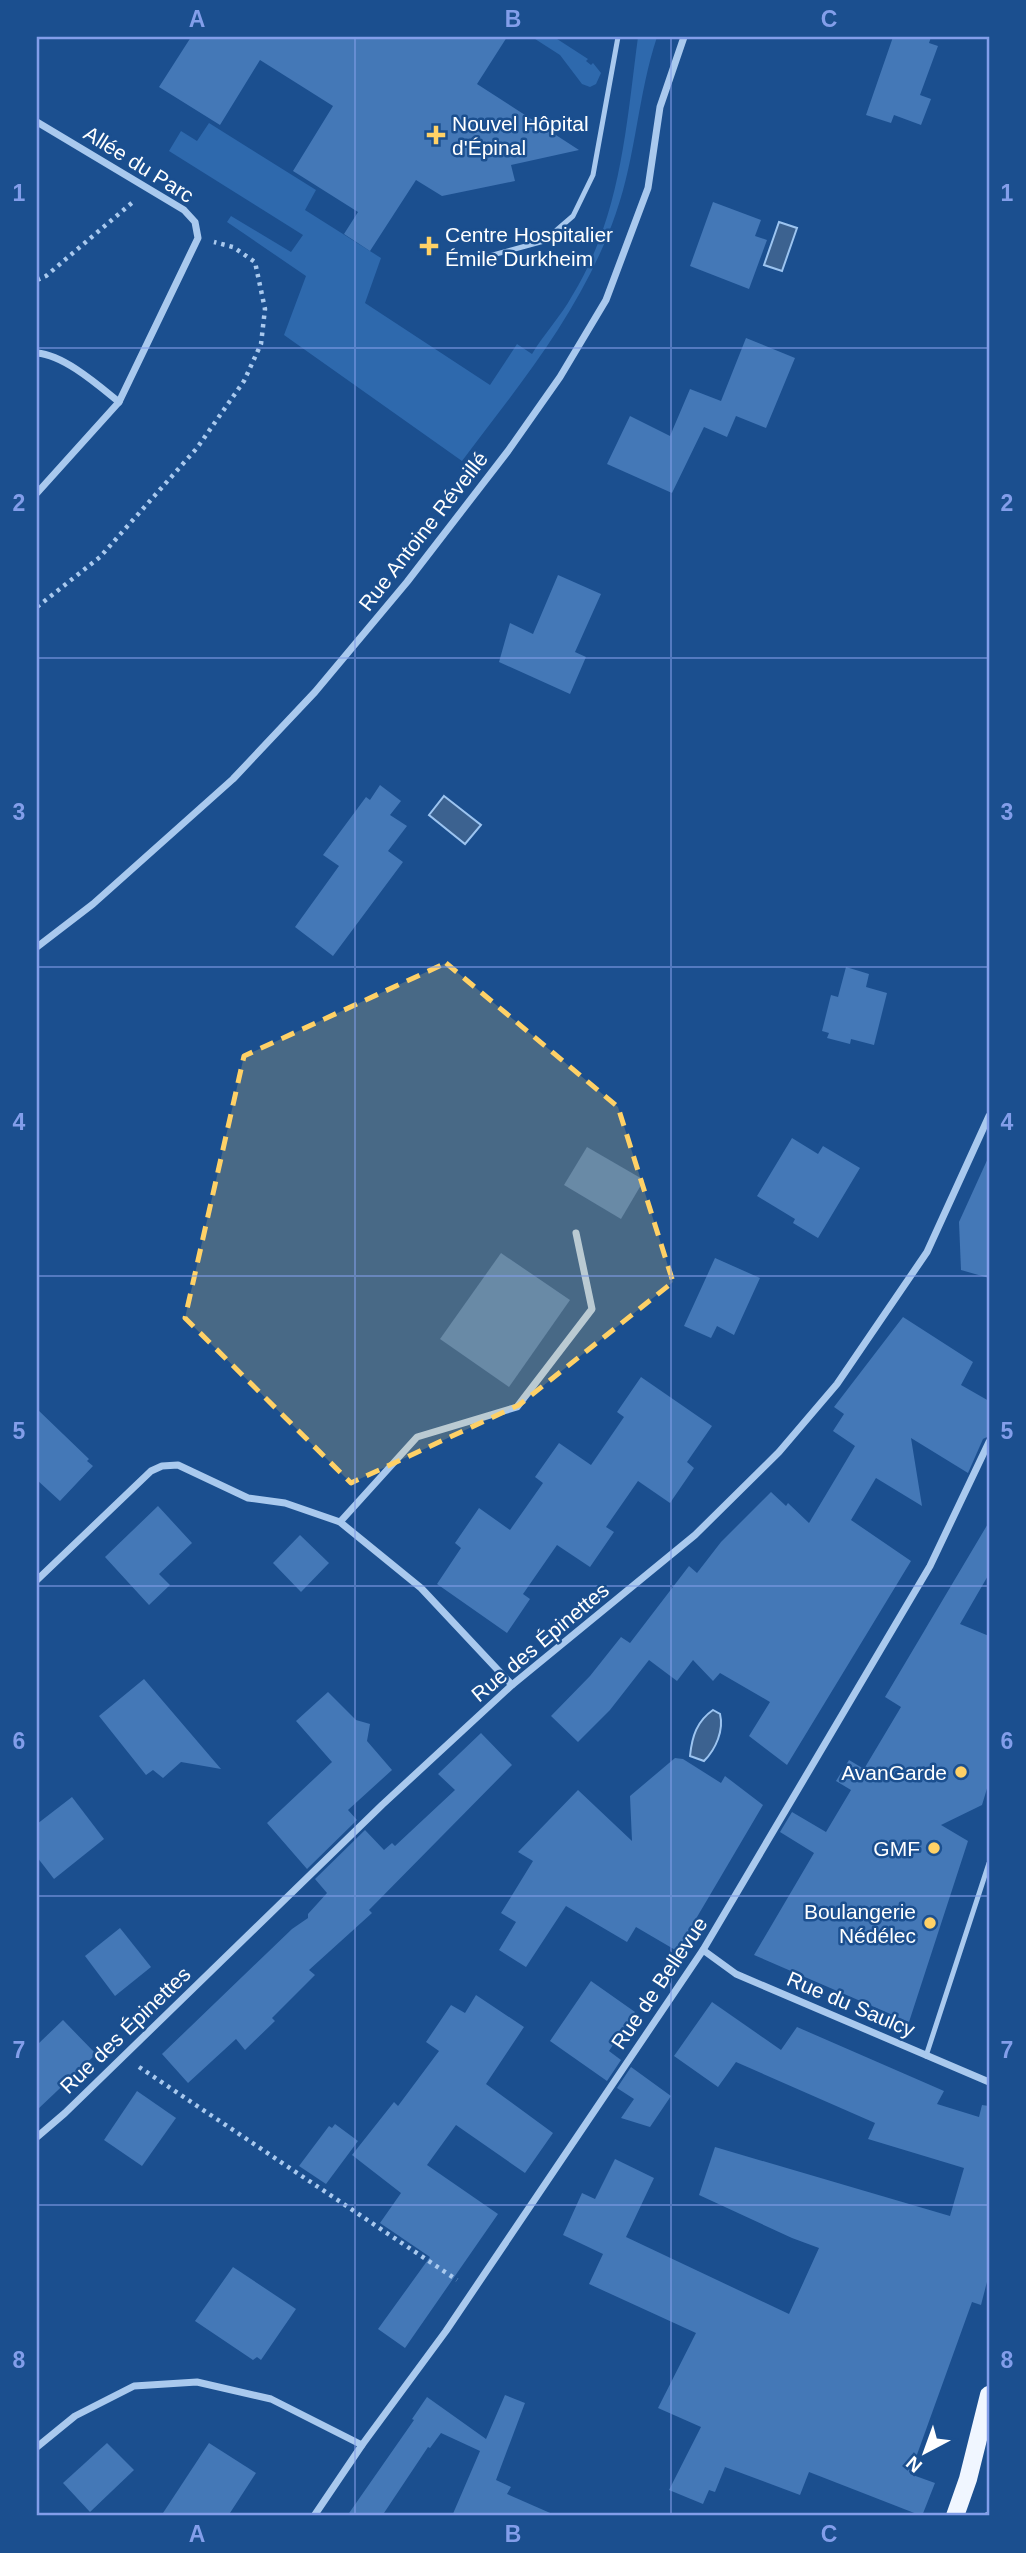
<svg xmlns="http://www.w3.org/2000/svg" width="1026" height="2553" font-family="Arial,sans-serif">
<style>
.green{fill:#2e69ad}
.water{fill:#3c6290;stroke:#9cc4f0;stroke-width:2}
.building{fill:#4478b7}
.lines{fill:none;stroke-linecap:round;stroke-linejoin:round}
.path{stroke:#a9c9ee;stroke-width:4.5;stroke-dasharray:3.5 5;stroke-linecap:butt}
.service{stroke:#a9c9ee;stroke-width:5}
.minor{stroke:#a9c9ee;stroke-width:7}
.primary{stroke:#f0f6ff;stroke-width:18}
.marked{fill:#ffd166;fill-opacity:0.2;stroke:#ffd166;stroke-width:5;stroke-dasharray:14 9;stroke-linejoin:round}
.grid{fill:none;stroke:#839eea;stroke-width:2;stroke-opacity:0.55}
.poi-dot{fill:#ffd166;stroke:#1b4f8f;stroke-width:2.5}
.labels{text-anchor:middle;dominant-baseline:central;stroke-width:5;stroke-linejoin:round;paint-order:stroke}
.poi-label{font-size:21px;fill:#fff;stroke:#1b4f8f;text-anchor:end}
.street-label{font-size:21px;fill:#fff;stroke:#1b4f8f}
.neatline{fill:none;stroke:#839eea;stroke-width:2.5}
.grid-label{font-size:23px;text-anchor:middle;font-weight:bold;fill:#839eea}
</style>
<rect width="100%" height="100%" fill="#1b4f8f"/>
<g class="green">
<path d="M532 37H554L588 59 586 61 591 65 593 63 601 73 596 84 590 87 582 84 560 55Z"/>
<path d="M638 37H657C638 94 636 156 616 213 584 307 521 383 462 461L284 335 306 276 227 222 231 216 291 252 303 235 169 151 181 131 197 141 209 123 316 190 305 210 381 258 365 303 490 385 517 344 532 354C544 334 561 316 572 296 621 216 626 127 638 37Z"/>
</g>
<g class="water">
<path d="M779 222 797 228 782 271 764 265Z"/>
<path d="M444 796 481 825 465 844 429 815Z"/>
<path d="M713 1710 720 1714C724 1730 716 1749 704 1761L690 1756C692 1736 697 1721 713 1710Z"/>
</g>
<g class="building">
<path d="M191 37H507L477 84 579 150 511 165 515 181 442 196 416 180 370 251 344 234 358 212 293 171 333 106 260 60 220 125 159 87Z"/>
<path d="M893 37H931L929 43 938 46 920 95 931 99 921 125 894 115 891 123 866 115Z"/>
<path d="M713 202 761 220 755 236 767 240 749 289 690 266Z"/>
<path d="M746 338 795 358 766 428 736 416 727 437 704 427 672 493 607 464 630 416 670 436 690 389 721 401Z"/>
<path d="M558 575 601 594 575 652 586 657 570 694 499 662 510 623 533 634Z"/>
<path d="M380 785 401 801 390 815 407 826 388 851 403 862 333 956 295 927 339 866 323 855 366 797 370 800Z"/>
<path d="M846 967 869 974 866 987 887 993 874 1045 851 1039 850 1044 827 1038 829 1033 822 1031 831 995 838 997Z"/>
<path d="M792 1138 818 1154 823 1146 860 1168 818 1238 793 1223 795 1219 757 1196Z"/>
<path d="M587 1147 644 1180 621 1219 564 1185Z"/>
<path d="M989 1156V1278L961 1270 959 1222Z"/>
<path d="M501 1253 570 1300 509 1387 440 1339Z"/>
<path d="M715 1258 760 1278 734 1335 717 1326 711 1338 684 1326Z"/>
<path d="M903 1317 973 1362 961 1385 989 1401V1436L983 1439 968 1473 911 1438 922 1506 876 1478 851 1520 911 1561 787 1765 749 1736 770 1702 720 1673 713 1681 693 1660 677 1681 649 1660 610 1710 578 1742 551 1716 590 1676 621 1637 630 1643 689 1566 697 1573 721 1542 771 1492 786 1506 788 1503 809 1523 855 1446 833 1431 844 1414 834 1407Z"/>
<path d="M641 1377 712 1426 687 1462 694 1468 670 1503 638 1481 606 1527 614 1532 590 1567 557 1545 523 1594 530 1599 507 1633 437 1584 461 1548 455 1543 479 1508 510 1530 543 1483 535 1477 559 1443 591 1465 624 1417 617 1412Z"/>
<path d="M37 1409 89 1459 87 1461 93 1466 60 1501 37 1480Z"/>
<path d="M158 1506 192 1543 159 1574 170 1585 149 1605 105 1557Z"/>
<path d="M989 1522V1574L960 1624 989 1636V1782L982 1805 941 1825 968 1841 909 2022 754 1955 814 1853 780 1832 792 1812 826 1832 851 1790 836 1781 849 1760 864 1769 901 1707 885 1697Z"/>
<path d="M300 1535 329 1563 301 1592 273 1563Z"/>
<path d="M144 1679 221 1769 181 1762 163 1778 153 1770 146 1775 99 1716Z"/>
<path d="M328 1692 356 1720 370 1724 367 1741 392 1770 348 1810 357 1820 307 1869 267 1823 332 1762 296 1721Z"/>
<path d="M481 1733 512 1765 369 1910 372 1913 309 1970 315 1975 272 2018 275 2021 245 2050 236 2039 188 2083 162 2054 292 1929 308 1918V1914L327 1893 315 1879 365 1830 384 1850 392 1843 395 1846 455 1790 438 1774Z"/>
<path d="M675 1758 683 1759 721 1783 725 1776 763 1805 677 1951 636 1927 627 1942 566 1906 526 1967 499 1950 516 1922 501 1913 533 1861 518 1852 578 1790 632 1841 630 1796Z"/>
<path d="M72 1797 104 1839 54 1879 37 1857V1824Z"/>
<path d="M120 1928 151 1967 115 1996 85 1956Z"/>
<path d="M591 1981 635 2012 609 2051 621 2060 607 2081 550 2041Z"/>
<path d="M476 1995 524 2027 486 2084 553 2133 525 2173 456 2125 427 2165 498 2214 405 2348 378 2329 430 2257 380 2223 401 2193 352 2155 394 2102 398 2106 439 2051 426 2042 451 2005 465 2013Z"/>
<path d="M712 2002 781 2050 797 2027 944 2091 937 2104 979 2117 982 2105 989 2106V2274L981 2305 972 2302 910 2474 935 2483 922 2516 809 2472 800 2495 725 2467 715 2492 709 2490 703 2504 669 2490 701 2427 658 2408 696 2333 589 2284 603 2254 563 2235 582 2193 595 2199 615 2159 654 2178 626 2237 789 2314 819 2248 792 2238 699 2195 715 2147 950 2216 964 2168 868 2139 875 2123 736 2062 718 2087 674 2056Z"/>
<path d="M63 2020 96 2054 37 2110V2045Z"/>
<path d="M631 2067 671 2096 650 2127 621 2118 634 2099 617 2088Z"/>
<path d="M137 2091 176 2118 142 2166 104 2140Z"/>
<path d="M335 2124 358 2141 326 2184 299 2166 329 2126 332 2128Z"/>
<path d="M233 2267 296 2309 261 2360 257 2357 253 2360 195 2321Z"/>
<path d="M505 2395 525 2403 496 2480 511 2487 507 2494 557 2516H452L480 2451 441 2433 430 2448 428 2447 382 2516H347L414 2420 412 2419 427 2397 486 2439Z"/>
<path d="M107 2443 134 2470 90 2512 63 2483Z"/>
<path d="M209 2443 256 2473 228 2516H161Z"/>
</g>
<g class="lines">
<g class="path">
<path d="M37 280 46 276 134 201"/>
<path d="M37 607 100 557 197 448 244 381 261 344 265 309 255 262 233 247 214 242"/>
<path d="M139 2067 457 2280"/>
<path d="M987 2516 989 2508"/>
</g>
<g class="service">
<path d="M456 265 544 241 573 216 593 175 618 37"/>
<path d="M926 2056 989 1863"/>
</g>
<g class="minor">
<path d="M37 122 184 210 195 222 198 238 119 402 37 493"/>
<path d="M37 353C64 355 98 385 119 402"/>
<path d="M37 947 93 904 233 779 315 692 407 582 508 451 560 377 606 300 648 188 660 107 684 37"/>
<path d="M340 1522 417 1437 517 1407 592 1309 576 1233"/>
<path d="M37 1580 151 1471 162 1466 178 1465 248 1498 285 1503 340 1522 421 1588 512 1685"/>
<path d="M703 1950 736 1974 989 2082"/>
<path d="M37 2137 65 2113 382 1805 512 1685 695 1535 779 1452 837 1384 927 1252 989 1116"/>
<path d="M37 2447 75 2416 134 2386 197 2382 271 2399 362 2445"/>
<path d="M314 2516 362 2445 446 2331 703 1950 930 1566 989 1442"/>
</g>
<path class="primary" d="M955 2516 968 2479 989 2395"/>
</g>
<path class="marked" d="M446 963 618 1107 673 1282 519 1405 351 1483 185 1318 244 1056Z"/>
<path class="grid" d="M355 37V2516M671 37V2516M37 348H989M37 658H989M37 967H989M37 1276H989M37 1586H989M37 1896H989M37 2205H989"/>
<g class="poi-dot">
<path d="M432.5 124.5h7v7h7v7h-7v7h-7v-7h-7v-7h7z"/>
<path d="M425.5 235.5h7v7h7v7h-7v7h-7v-7h-7v-7h7z"/>
<circle cx="961" cy="1772" r="7"/>
<circle cx="934" cy="1848" r="7"/>
<circle cx="930" cy="1923" r="7"/>
</g>
<g class="labels">
<g class="poi-label">
<text x="452" y="123" text-anchor="start">Nouvel Hôpital<tspan x="452" dy="24">d'Épinal</tspan></text>
<text x="445" y="234" text-anchor="start">Centre Hospitalier<tspan x="445" dy="24">Émile Durkheim</tspan></text>
<text x="947" y="1772">AvanGarde</text>
<text x="920" y="1848">GMF</text>
<text x="916" y="1911">Boulangerie<tspan x="916" dy="24">Nédélec</tspan></text>
</g>
<g class="street-label">
<text transform="translate(139 164) rotate(32)">Allée du Parc</text>
<text transform="translate(423 531) rotate(-52)">Rue Antoine Réveillé</text>
<text transform="translate(540 1642) rotate(-40)">Rue des Épinettes</text>
<text transform="translate(659 1983) rotate(-56)">Rue de Bellevue</text>
<text transform="translate(851 2004) rotate(23)">Rue du Saulcy</text>
<text transform="translate(125 2030) rotate(-44)">Rue des Épinettes</text>
</g>
</g>
<rect width="1026" height="2553" fill="none" stroke="#1b4f8f" stroke-width="77"/>
<g transform="translate(925 2452) rotate(221)" stroke="#1b4f8f" stroke-width="5" paint-order="stroke">
<path d="M0-5L12 26L0 18L-12 26Z" fill="#ffffff"/>
<text y="-10" font-size="19" font-weight="bold" text-anchor="middle" fill="#ffffff">N</text>
</g>
<rect x="38" y="38" width="950" height="2476" class="neatline"/>
<g class="grid-label">
<text x="197" y="27">A</text>
<text x="513" y="27">B</text>
<text x="829" y="27">C</text>
<text x="19" y="201">1</text>
<text x="1007" y="201">1</text>
<text x="19" y="511">2</text>
<text x="1007" y="511">2</text>
<text x="19" y="820">3</text>
<text x="1007" y="820">3</text>
<text x="19" y="1130">4</text>
<text x="1007" y="1130">4</text>
<text x="19" y="1439">5</text>
<text x="1007" y="1439">5</text>
<text x="19" y="1749">6</text>
<text x="1007" y="1749">6</text>
<text x="19" y="2058">7</text>
<text x="1007" y="2058">7</text>
<text x="19" y="2368">8</text>
<text x="1007" y="2368">8</text>
<text x="197" y="2542">A</text>
<text x="513" y="2542">B</text>
<text x="829" y="2542">C</text>
</g>
</svg>
